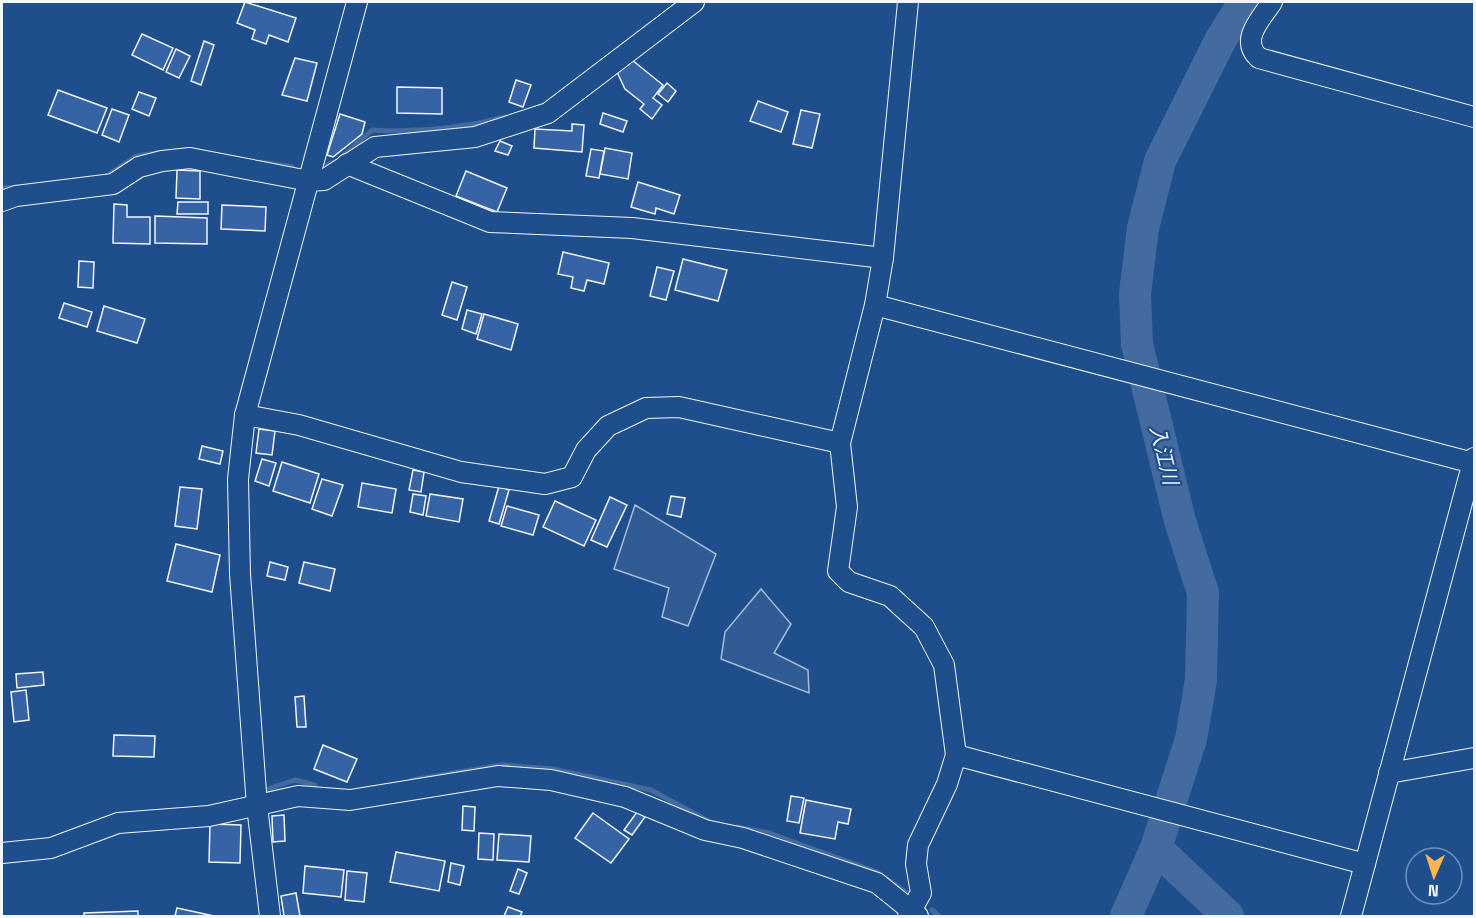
<svg xmlns="http://www.w3.org/2000/svg" width="1476" height="918" font-family="'Space Grotesk','Noto Sans JP',sans-serif">
<style>
.built{fill:#305b95;stroke:#a8bbd7;stroke-width:1.5}
.lines{fill:none;stroke-linecap:round;stroke-linejoin:round}
.stream{stroke:#446ba0;stroke-width:5}
.river{stroke:#446ba0;stroke-width:32}
.building{fill:#3563a3;stroke:#f2f6ff;stroke-width:1.5}
.minor-casing{stroke:#f2f6ff;stroke-width:22}
.minor{stroke:#1f4e8c;stroke-width:20}
.labels{text-anchor:middle;dominant-baseline:central;stroke-width:4.5;stroke-linejoin:round;paint-order:stroke}
.water-label{font-size:20px;font-style:italic;fill:#f2f6ff;stroke:#1f4e8c}
</style>
<rect width="100%" height="100%" fill="#1f4e8c"/>
<g class="built">
<path d="M635 505 716 554 688 626 662 617 669 588 614 569Z"/>
<path d="M761 589 791 624 774 653 808 670 809 693 721 659 725 632Z"/>
</g>
<g class="lines">
<g class="stream">
<path d="M261 162 292 167"/>
<path d="M327 165 337 161 372 130C417 133 462 128 506 117"/>
<path d="M105 177 136 156 157 153"/>
<path d="M2 188 18 187"/>
<path d="M412 780 502 765 553 769 651 790 710 822"/>
<path d="M268 789 295 780 315 785"/>
<path d="M737 827 769 833 877 872 907 893"/>
<path d="M932 910 939 916"/>
</g>
<g class="river">
<path d="M1156 848 1228 916"/>
<path d="M1126 916 1156 848 1191 739 1201 680 1203 593 1180 521 1137 344 1135 294 1143 228 1160 161 1220 41 1244 2"/>
</g>
</g>
<g class="building">
<path d="M245 2 296 18 288 42 269 35 266 44 252 39 255 30 237 23Z"/>
<path d="M142 34 173 48 163 70 132 55Z"/>
<path d="M204 41 214 45 201 85 191 81Z"/>
<path d="M176 49 190 56 179 78 166 72Z"/>
<path d="M295 58 317 63 307 101 282 95Z"/>
<path d="M632 60 663 85 653 98 662 105 652 119 640 109 644 104 625 89 617 72Z"/>
<path d="M516 80 531 85 523 107 509 102Z"/>
<path d="M667 83 676 91 668 102 658 94Z"/>
<path d="M397 87 442 88V114L397 113Z"/>
<path d="M58 90 107 108 97 133 48 115Z"/>
<path d="M139 92 156 98 149 116 132 109Z"/>
<path d="M758 101 788 112 781 132 750 121Z"/>
<path d="M112 109 129 115 119 142 102 135Z"/>
<path d="M801 110 820 114 812 148 793 144Z"/>
<path d="M603 113 627 121 623 132 600 124Z"/>
<path d="M340 114 365 122 362 134 333 157 327 155Z"/>
<path d="M572 124 584 125 582 152 534 148 535 129 572 131Z"/>
<path d="M500 141 512 146 508 155 495 151Z"/>
<path d="M605 148 632 153 628 179 600 174Z"/>
<path d="M591 149 604 151 599 178 586 176Z"/>
<path d="M177 170 200 171V199L176 198Z"/>
<path d="M466 171 507 188 497 212 456 196Z"/>
<path d="M638 182 680 195 674 214 656 208 655 214 631 207Z"/>
<path d="M178 202H208V214H177Z"/>
<path d="M114 204 127 205V217H150V244L113 243Z"/>
<path d="M222 205 266 207 265 231 221 229Z"/>
<path d="M155 216 207 218V244L155 243Z"/>
<path d="M563 252 609 263 604 284 587 280 584 291 571 288 573 277 558 274Z"/>
<path d="M683 259 727 270 718 301 675 290Z"/>
<path d="M79 261 94 262 93 288 78 287Z"/>
<path d="M657 267 674 271 666 300 650 296Z"/>
<path d="M452 282 467 287 457 320 442 315Z"/>
<path d="M64 303 92 312 87 327 59 318Z"/>
<path d="M104 306 145 319 137 343 97 331Z"/>
<path d="M467 310 482 314 476 334 462 329Z"/>
<path d="M484 314 518 324 511 350 477 339Z"/>
<path d="M259 429 275 431 272 455 256 453Z"/>
<path d="M202 446 223 451 220 464 199 459Z"/>
<path d="M262 459 276 463 269 486 255 481Z"/>
<path d="M282 462 319 474 310 503 273 491Z"/>
<path d="M413 470 424 472 421 492 409 490Z"/>
<path d="M322 479 343 485 332 516 312 509Z"/>
<path d="M362 483 396 489 392 513 358 507Z"/>
<path d="M499 486 509 490 499 524 489 521Z"/>
<path d="M180 487 202 489 197 529 175 526Z"/>
<path d="M413 494 426 496 423 515 410 512Z"/>
<path d="M430 494 463 499 459 522 426 516Z"/>
<path d="M671 496 685 498 681 517 667 514Z"/>
<path d="M610 497 627 505 607 547 591 540Z"/>
<path d="M555 501 596 520 584 546 543 527Z"/>
<path d="M507 506 539 515 533 535 501 526Z"/>
<path d="M176 544 220 555 212 592 167 581Z"/>
<path d="M270 562 288 567 285 580 267 576Z"/>
<path d="M304 562 335 569 330 591 299 583Z"/>
<path d="M43 672 44 685 17 688 16 674Z"/>
<path d="M26 690 29 720 14 722 11 692Z"/>
<path d="M304 696 306 727H297L295 697Z"/>
<path d="M114 735 155 736 154 757 113 756Z"/>
<path d="M323 745 357 759 347 782 314 769Z"/>
<path d="M791 796 804 798 799 823 787 821Z"/>
<path d="M806 800 851 809 848 824 838 822 835 839 800 833Z"/>
<path d="M463 806 475 807 474 831 462 830Z"/>
<path d="M637 812 645 817 632 835 624 830Z"/>
<path d="M593 813 629 839 611 863 575 838Z"/>
<path d="M284 815 285 841 273 842 272 816Z"/>
<path d="M210 824 241 825 240 863 209 862Z"/>
<path d="M479 833 494 834 493 860 478 859Z"/>
<path d="M499 834 531 836 529 862 497 860Z"/>
<path d="M396 852 445 861 439 891 390 882Z"/>
<path d="M451 863 464 866 460 885 448 882Z"/>
<path d="M305 866 344 870 341 897 303 893Z"/>
<path d="M518 869 527 873 519 894 510 891Z"/>
<path d="M347 871 367 873 364 902 345 900Z"/>
<path d="M296 893 300 916H284L281 896Z"/>
<path d="M508 907 522 912 520 916H504Z"/>
<path d="M177 908 214 916H175Z"/>
<path d="M138 911V916H84V913Z"/>
</g>
<g class="lines">
<defs>
<g id="minor">
<path d="M908 2 883 258 875 305 840 443 847 507 838 571 849 582 890 596 924 627 944 665 956 755 947 784 918 845 916 864 921 893 908 916"/>
<path d="M1272 2C1261 19 1239 40 1259 58L1474 117"/>
<path d="M347 164 490 222 632 228 883 258"/>
<path d="M2 201 16 196 113 184 139 167 162 161 190 158 309 181 324 180 375 147 475 137 548 113 694 2"/>
<path d="M875 305 1473 463"/>
<path d="M245 415 299 425 461 472 545 484 572 477 586 450 608 426 646 408 679 407 840 443"/>
<path d="M956 755 1365 864"/>
<path d="M1389 773 1474 758"/>
<path d="M2 853 51 848 118 823 209 816 298 796 350 800 498 776 551 780 625 797 705 830 743 838 877 883 918 916"/>
<path d="M270 916 257 806 240 574 238 479 245 415 357 2"/>
<path d="M1351 916 1474 458"/>
</g>
</defs>
<use href="#minor" class="minor-casing"/>
<use href="#minor" class="minor"/>
</g>
<g class="labels">
<g class="water-label">
<text transform="translate(1164 455) rotate(76)">入江川</text>
</g>
</g>
<rect width="1476" height="918" fill="none" stroke="#f2f6ff" stroke-width="6"/>
<g transform="translate(1434 876) rotate(183)"><circle r="28" fill="#1f4e8c" stroke="#7391ba" stroke-width="1.5"/>
<path d="M0-4.5L10 22L0 15L-10 22Z" fill="#ffb74d"/>
<text y="-9" font-size="16" font-weight="bold" text-anchor="middle" fill="#f2f6ff">N</text>
</g>
</svg>
